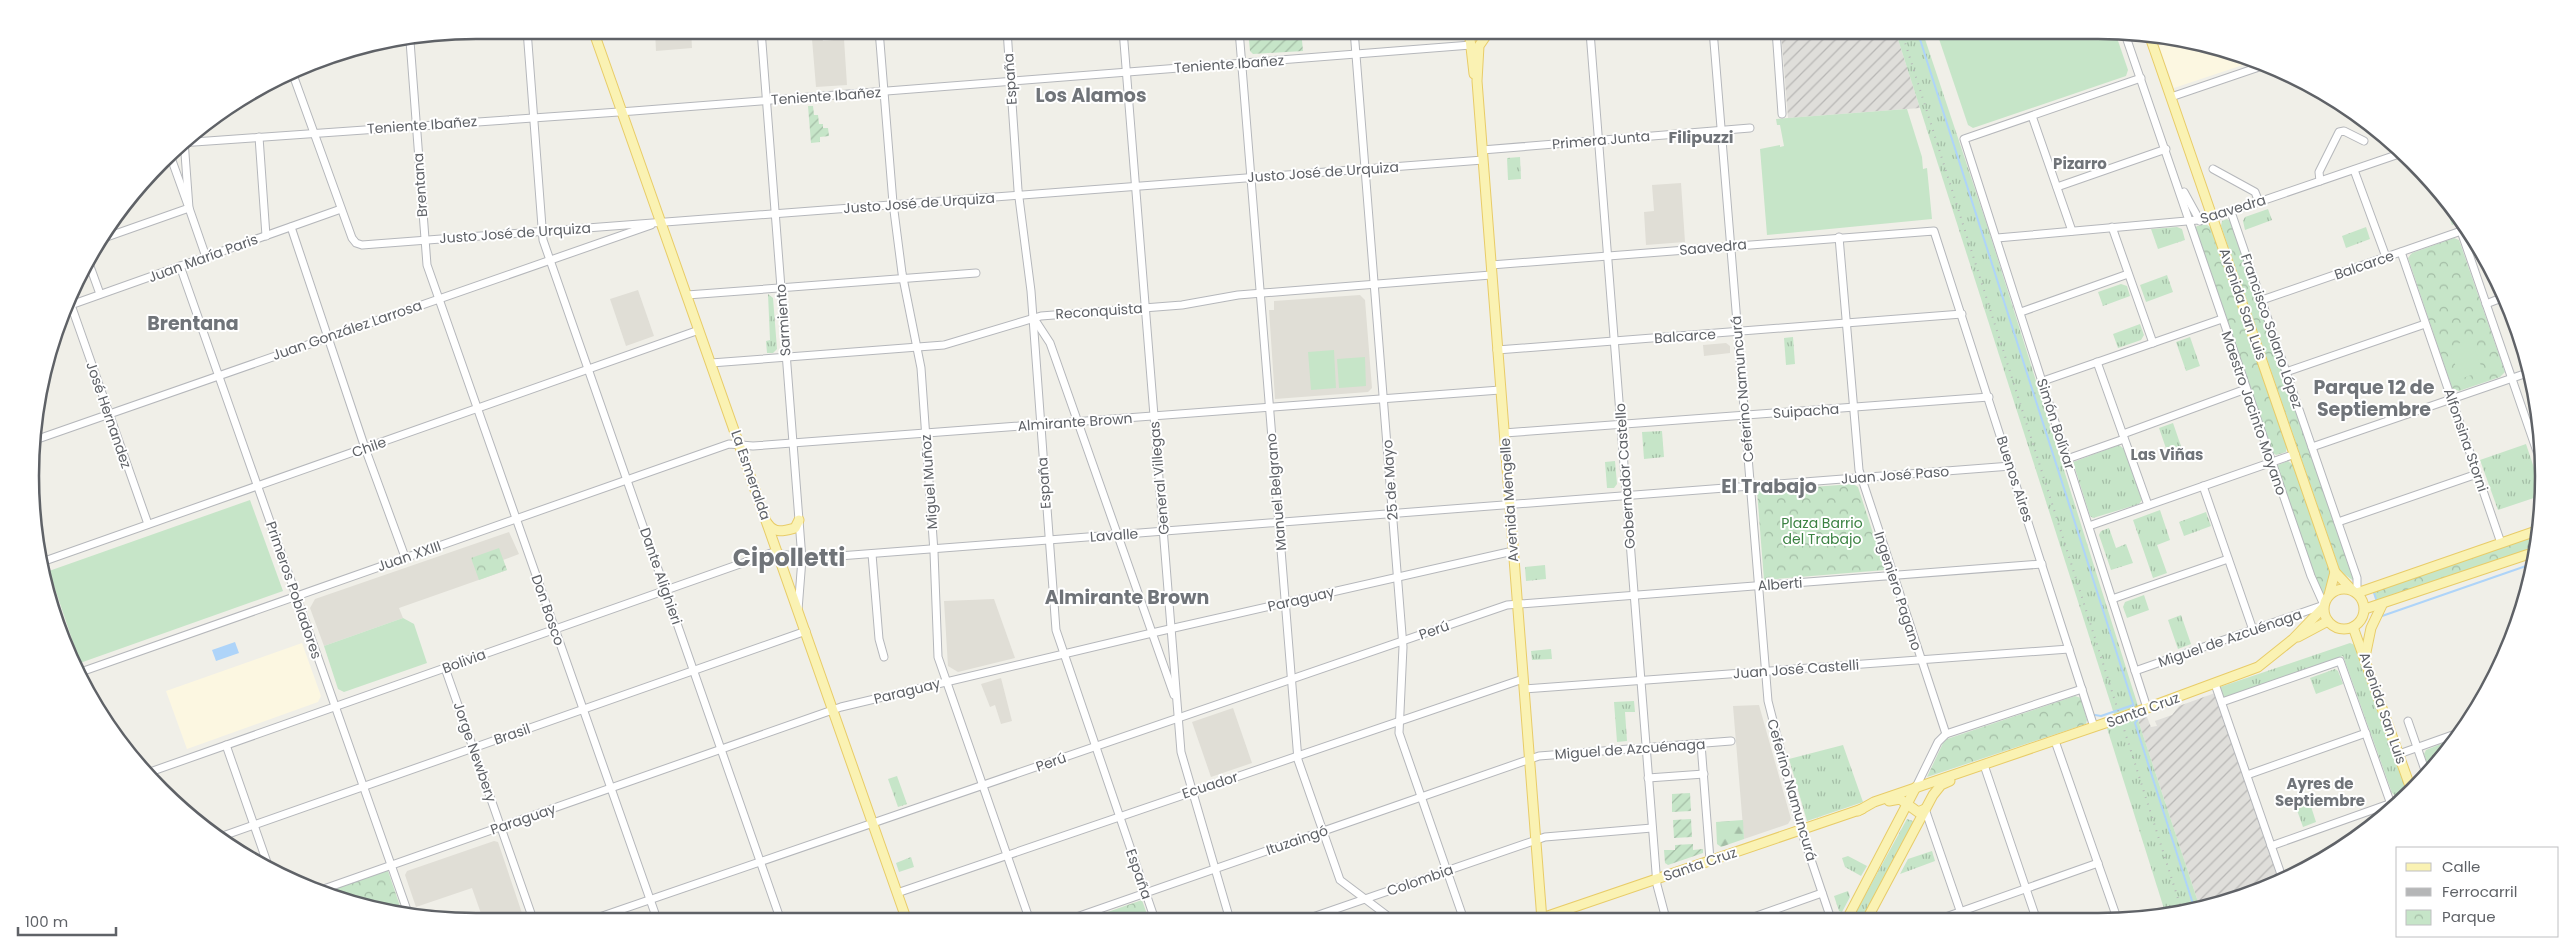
<svg xmlns="http://www.w3.org/2000/svg" width="2574" height="952" font-family="Poppins,sans-serif">
<style>
.commercial{fill:#fcf7e1}
.industrial{fill:url(#industrial-furrows)}
.education{fill:#e0ded6}
.grass{fill:url(#grass-tufts)}
.forest{fill:url(#forest-firs)}
.park{fill:url(#park-crowns)}
.garden{fill:url(#garden-furrows)}
.pitch{fill:#c6e5c8}
.water{fill:#aed4f9}
.lines{fill:none;stroke-linecap:round;stroke-linejoin:round}
.stream{stroke:#aed4f9;stroke-width:2}
.minor-casing{stroke:#b5b7bb;stroke-width:9}
.major-casing{stroke:#e8cc68;stroke-width:11}
.minor{stroke:#fff;stroke-width:7}
.major{stroke:#faf2b3;stroke-width:9}
.rail{stroke:#b5b6b7;stroke-width:2;stroke-dasharray:1 6;stroke-linecap:butt}
.labels{text-anchor:middle;dominant-baseline:central;stroke-width:4;stroke-linejoin:round;paint-order:stroke}
.street-label{font-size:14px;fill:#5f6267;stroke:#fff}
.park-label{font-size:14px;fill:#3b8242;stroke:#fff}
.neighbourhood-label{font-size:15px;font-weight:bold;fill:#707479;stroke:#fff}
.quarter-label{font-size:16px;font-weight:bold;fill:#707479;stroke:#fff}
.district-label{font-size:19px;font-weight:bold;fill:#707479;stroke:#fff}
.town-label{font-size:24px;font-weight:bold;fill:#707479;stroke:#fff}
.rim{fill:none;stroke:#5f6267;stroke-width:2.5}
</style>
<defs>
<pattern id="industrial-furrows" width="10" height="10" patternUnits="userSpaceOnUse" patternTransform="scale(1.25)"><rect width="10" height="10" fill="#dfdeda"/><path d="M-1 1l2-2M0 10L10 0M9 11l2-2" fill="none" stroke="#b8b7b5"/></pattern>
<pattern id="grass-tufts" width="24" height="20" patternUnits="userSpaceOnUse" patternTransform="scale(1.25)"><rect width="24" height="20" fill="#c6e5c8"/><path d="M3 7l-1-3M5 7V3M7 7l1-3M15 17l-1-3M17 17v-4M19 17l1-3" fill="none" stroke="#a4bda6"/></pattern>
<pattern id="forest-firs" width="22" height="20" patternUnits="userSpaceOnUse" patternTransform="scale(1.25)"><rect width="22" height="20" fill="#c6e5c8"/><path d="M5 1l3.5 6h-7zM16 11l3.5 6h-7z" fill="#a4bda6"/></pattern>
<pattern id="park-crowns" width="20" height="18" patternUnits="userSpaceOnUse" patternTransform="scale(1.25)"><rect width="20" height="18" fill="#c6e5c8"/><path d="M2 6a3 3 0 1 1 6 0M12 15a3 3 0 1 1 6 0" fill="none" stroke="#a4bda6"/></pattern>
<pattern id="garden-furrows" width="10" height="10" patternUnits="userSpaceOnUse" patternTransform="scale(1.25)"><rect width="10" height="10" fill="#c6e5c8"/><path d="M-1 1l2-2M0 10L10 0M9 11l2-2" fill="none" stroke="#a4bda6"/></pattern>
</defs>
<rect width="100%" height="100%" fill="#f0efe8"/>
<g class="commercial">
<path d="M2156 38 2214 45 2255 61 2174 88Z"/>
<path d="M302 643 321 696 318 702 187 749 166 691Z"/>
</g>
<g class="industrial">
<path d="M1797 30H1895L1920 108 1788 118 1781 31Z"/>
<path d="M2215 693 2279 881 2199 905 2138 720 2147 717 2151 727 2157 726 2155 721 2172 715 2179 706Z"/>
</g>
<g class="education">
<path d="M655 30H691L692 48 656 51Z"/>
<path d="M822 38 823 41 844 39 847 85 816 87 812 39Z"/>
<path d="M1681 183 1685 242 1646 245 1644 212 1654 211 1652 185Z"/>
<path d="M638 290 654 336 626 346 610 299Z"/>
<path d="M1360 295 1365 300 1372 388 1368 392 1275 399 1269 310H1274V301Z"/>
<path d="M1726 343 1730 346V353L1704 356 1703 345Z"/>
<path d="M509 532 519 554 503 560 507 570 399 608 403 618 324 646 310 608 315 599Z"/>
<path d="M994 599 1015 658 958 672 948 666 944 601Z"/>
<path d="M1001 678 1012 721 1001 724 995 705 990 707 981 684Z"/>
<path d="M1759 705 1791 819 1788 824 1744 839 1733 706Z"/>
<path d="M1233 708 1252 763 1211 777 1192 722Z"/>
<path d="M494 841 498 842 525 922H484L472 888 416 907 405 875 407 871Z"/>
</g>
<g class="grass">
<path d="M1895 30H1922L1988 228 2138 706 2114 714Z"/>
<path d="M1520 157 1521 179 1508 180 1507 158Z"/>
<path d="M2441 192 2462 221 2452 225Z"/>
<path d="M2268 209 2272 220 2245 230 2243 221 2245 217Z"/>
<path d="M2177 227 2182 229 2185 240 2158 249 2151 229Z"/>
<path d="M2366 227 2370 239 2346 248 2342 236Z"/>
<path d="M2167 275 2173 292 2146 302 2140 285Z"/>
<path d="M2121 284 2127 286 2130 296 2103 306 2098 292Z"/>
<path d="M768 294 773 298 777 349 773 353H767L766 341 770 340Z"/>
<path d="M2140 324 2144 335 2141 340 2118 348 2113 334Z"/>
<path d="M1793 337 1795 364 1786 365 1784 338Z"/>
<path d="M2190 337 2200 366 2186 371 2176 342Z"/>
<path d="M2173 423 2183 452 2169 457 2159 428Z"/>
<path d="M1662 431 1664 457 1644 459 1642 432Z"/>
<path d="M2526 444 2543 495 2498 510 2480 460Z"/>
<path d="M2119 445 2124 449 2142 500 2139 504 2093 518 2090 516 2073 462Z"/>
<path d="M1615 461 1617 484 1614 488H1607L1605 462Z"/>
<path d="M2160 510 2170 540 2157 545 2167 573 2153 578 2133 520Z"/>
<path d="M2206 512 2211 526 2184 536 2179 522Z"/>
<path d="M2109 528 2116 548 2126 544 2133 563 2111 570 2099 535 2101 531Z"/>
<path d="M1545 565 1546 579 1526 581 1525 567Z"/>
<path d="M2144 595 2149 610 2127 618 2123 607 2125 602Z"/>
<path d="M2181 615 2191 644 2178 649 2168 620Z"/>
<path d="M2350 643 2355 645 2407 789 2404 795 2397 797 2392 793 2343 656 2218 700 2214 689Z"/>
<path d="M1551 649 1552 659 1532 660 1531 651Z"/>
<path d="M2335 669 2338 671 2343 684 2316 694 2310 678Z"/>
<path d="M1634 701 1635 712H1625L1627 741 1617 742 1614 702Z"/>
<path d="M2137 717 2199 905 2166 915 2107 728Z"/>
<path d="M2456 738 2429 769 2424 754 2426 750Z"/>
<path d="M1843 745 1863 802 1807 821 1789 759Z"/>
<path d="M897 776 907 804 898 807 888 779Z"/>
<path d="M2307 794 2316 822 2303 827 2293 799Z"/>
<path d="M1907 819 1913 821V825L1862 919H1852Z"/>
<path d="M1932 851 1935 861 1900 874 1908 859Z"/>
<path d="M1848 856 1867 866 1861 876 1845 867 1842 858Z"/>
<path d="M911 857 914 867 899 872 896 863Z"/>
<path d="M1848 891 1850 897 1842 912 1839 911 1834 896Z"/>
</g>
<path class="forest" d="M1743 820 1744 839 1721 847 1717 844 1716 822Z"/>
<g class="park">
<path d="M2227 219 2232 222 2355 582 2340 571 2221 226 2222 221Z"/>
<path d="M2206 224 2211 228 2287 447 2286 452 2276 455 2272 452 2194 229 2197 226Z"/>
<path d="M2454 238 2459 240 2505 372 2500 377 2459 391 2452 388 2408 258 2412 253Z"/>
<path d="M2288 461 2293 465 2332 575 2322 597 2278 470V465Z"/>
<path d="M1853 484 1858 487 1885 570 1764 580 1757 491Z"/>
<path d="M2538 534 2536 548 2377 603 2374 592Z"/>
<path d="M499 548 507 570 479 580 471 558Z"/>
<path d="M2075 696 2081 698 2087 720 2086 724 1927 777 1943 743 1947 739Z"/>
<path d="M387 868 402 912 360 907 320 892Z"/>
<path d="M1142 900 1149 920 1082 921Z"/>
</g>
<g class="garden">
<path d="M1248 30H1301L1303 51 1253 54 1250 51Z"/>
<path d="M808 106H813L814 115H818L819 124H823V128H828L829 136 820 137V142L811 143Z"/>
<path d="M1690 793 1691 811 1672 812V794Z"/>
<path d="M1691 819 1692 837 1674 838 1673 820Z"/>
<path d="M1693 844V850L1703 849V853L1668 865 1665 863 1664 850H1675V845Z"/>
</g>
<g class="pitch">
<path d="M1936 30H2098L2115 32 2128 70 2126 76 1973 128 1968 125Z"/>
<path d="M1907 109 1922 157 1923 169 1927 168 1932 219 1767 235 1760 149 1780 145V147L1784 146 1780 125H1777L1776 119Z"/>
<path d="M2471 339 2483 371 2460 379 2449 347Z"/>
<path d="M1334 350 1336 388 1311 390 1308 352Z"/>
<path d="M1365 357 1366 386 1339 388 1337 359Z"/>
<path d="M250 500 283 591 80 663 49 571Z"/>
<path d="M1861 529 1864 562 1848 563 1846 531Z"/>
<path d="M403 618 414 624 427 663 344 692 338 689 324 646Z"/>
</g>
<path class="water" d="M235 642 239 653 216 661 212 650Z"/>
<g class="lines">
<g class="stream">
<path d="M1917 30 2135 710"/>
<path d="M2373 590 2377 602"/>
<path d="M2381 613 2382 616 2526 566"/>
<path d="M2136 714 2138 719 2135 723 2194 907"/>
<path d="M2095 715 2101 716 2133 705"/>
</g>
<defs>
<g id="minor">
<path d="M527 30 543 240 781 921"/>
<path d="M761 30 802 559 798 610"/>
<path d="M879 30 893 203 902 273 921 368 934 552 938 657 1030 921"/>
<path d="M1007 30 1018 190 1031 291 1056 630 1155 920"/>
<path d="M1123 30 1181 752 1230 920"/>
<path d="M1239 30 1298 760 1340 880 1393 920"/>
<path d="M1354 30 1403 647 1399 733 1464 920"/>
<path d="M1713 30 1768 701 1801 830 1831 919"/>
<path d="M1776 30 1782 114"/>
<path d="M1590 32 1657 885 1666 919"/>
<path d="M2125 34 2311 576 2324 605 2135 671"/>
<path d="M410 41 427 265 658 922"/>
<path d="M292 72 352 238 356 243 362 245 1483 160"/>
<path d="M2141 78 1964 139 2147 708"/>
<path d="M2171 97 2262 66 2287 76"/>
<path d="M2032 116 2072 231"/>
<path d="M259 137 266 236"/>
<path d="M184 140 189 208 206 257"/>
<path d="M180 143 633 111 1471 45"/>
<path d="M1482 150 1750 128"/>
<path d="M2213 169 2255 192 2259 202"/>
<path d="M2354 170 2386 257"/>
<path d="M2320 181 2319 172 2339 132 2344 131 2364 141"/>
<path d="M2057 187 2166 149"/>
<path d="M2184 192 2200 221"/>
<path d="M2231 212 2357 578V593"/>
<path d="M291 227 365 448 405 557"/>
<path d="M2112 227 2153 343"/>
<path d="M2461 231 2542 466"/>
<path d="M1839 237 1859 470 1946 734"/>
<path d="M1997 238 2209 219 2402 153"/>
<path d="M101 239 189 208 170 155"/>
<path d="M2401 252 2501 543"/>
<path d="M87 258 100 294"/>
<path d="M1491 265 1934 231 2094 727"/>
<path d="M180 266 408 913"/>
<path d="M687 295 976 273"/>
<path d="M2262 300 2467 229"/>
<path d="M2486 304 2504 297"/>
<path d="M71 305 148 524"/>
<path d="M65 307 341 209"/>
<path d="M2021 312 2128 274"/>
<path d="M1033 317 1050 343 1174 695"/>
<path d="M1497 350 1962 314"/>
<path d="M2097 362 2148 505"/>
<path d="M711 363 944 345 1041 316 1182 305 1238 295 1491 275"/>
<path d="M2286 372 2425 324"/>
<path d="M2043 381 2222 319"/>
<path d="M1504 433 1989 397"/>
<path d="M2123 434 2246 389"/>
<path d="M35 440 651 225"/>
<path d="M2312 447 2530 372"/>
<path d="M2067 459 2124 439"/>
<path d="M2203 486 2253 630"/>
<path d="M2338 522 2477 474"/>
<path d="M2089 526 2295 454"/>
<path d="M872 554 879 639 884 657"/>
<path d="M39 563 699 330"/>
<path d="M48 595 71 660"/>
<path d="M2112 599 2228 559"/>
<path d="M445 668 534 922"/>
<path d="M78 673 729 444 753 446 1500 390"/>
<path d="M2215 684 2283 880"/>
<path d="M1524 689 2069 649"/>
<path d="M2222 702 2340 661 2393 810"/>
<path d="M2408 721 2426 773"/>
<path d="M2055 741 2117 918"/>
<path d="M1701 744 1710 860"/>
<path d="M226 745 270 871"/>
<path d="M2399 754 2461 732"/>
<path d="M1984 765 2036 918"/>
<path d="M150 772 771 553 813 558 2011 466"/>
<path d="M2247 775 2366 733"/>
<path d="M1648 778 1704 774"/>
<path d="M1916 787 1938 742 1946 734 2082 689"/>
<path d="M1925 809 1963 919"/>
<path d="M217 838 806 631"/>
<path d="M2271 846 2403 799"/>
<path d="M318 891 841 707 1152 633 1513 551"/>
<path d="M897 893 1523 679"/>
<path d="M1748 919 1822 893"/>
<path d="M1940 919 2098 863"/>
<path d="M1304 920 1545 837 1652 828"/>
<path d="M1065 921 1539 756 1731 741"/>
<path d="M585 922 1507 605 2042 564"/>
</g>
<g id="major">
<path d="M593 30 907 921"/>
<path d="M1469 30 1474 74"/>
<path d="M1490 30 1479 46 1477 81 1542 920"/>
<path d="M1524 30 1559 34 1613 30"/>
<path d="M2150 37 2335 572 2352 590"/>
<path d="M768 524C775 534 784 531 795 528L799 520"/>
<circle cx="2344" cy="609" r="20"/>
<path d="M2357 593 2539 530"/>
<path d="M2329 595 2335 572"/>
<path d="M2365 609 2535 552"/>
<path d="M2353 627 2411 789"/>
<path d="M2298 637 2328 621"/>
<path d="M2365 657 2371 628 2382 605"/>
<path d="M1889 801 1900 799 1918 812 1925 809"/>
<path d="M1858 811 1874 802 2120 718 2258 667 2293 639 2323 608"/>
<path d="M1847 919 1916 787"/>
<path d="M1867 919 1933 795 1941 785 1950 781"/>
<path d="M1536 920 1862 809"/>
</g>
</defs>
<use href="#minor" class="minor-casing"/>
<use href="#major" class="major-casing"/>
<use href="#minor" class="minor"/>
<use href="#major" class="major"/>
<path class="rail" d="M1901 30 2182 911"/>
</g>
<g class="labels">
<g class="street-label">
<text transform="translate(1229 64) rotate(-4)">Teniente Ibañez</text>
<text transform="translate(1010 79) rotate(-94)">España</text>
<text transform="translate(826 96) rotate(-4)">Teniente Ibañez</text>
<text transform="translate(422 125) rotate(-4)">Teniente Ibañez</text>
<text transform="translate(1601 140) rotate(-5)">Primera Junta</text>
<text transform="translate(1323 172) rotate(-4)">Justo José de Urquiza</text>
<text transform="translate(420 185) rotate(-94)">Brentana</text>
<text transform="translate(919 203) rotate(-4)">Justo José de Urquiza</text>
<text transform="translate(2233 209) rotate(-17)">Saavedra</text>
<text transform="translate(515 233) rotate(-4)">Justo José de Urquiza</text>
<text transform="translate(1713 247) rotate(-5)">Saavedra</text>
<text transform="translate(203 258) rotate(-20)">Juan María Paris</text>
<text transform="translate(2364 265) rotate(-19)">Balcarce</text>
<text transform="translate(2243 304) rotate(71)">Avenida San Luis</text>
<text transform="translate(1099 311) rotate(-4)">Reconquista</text>
<text transform="translate(783 320) rotate(-94)">Sarmiento</text>
<text transform="translate(347 330) rotate(-19)">Juan González Larrosa</text>
<text transform="translate(2272 331) rotate(71)">Francisco Solano López</text>
<text transform="translate(1685 336) rotate(-4)">Balcarce</text>
<text transform="translate(1742 389) rotate(-95)">Ceferino Namuncurá</text>
<text transform="translate(1806 411) rotate(-4)">Suipacha</text>
<text transform="translate(2254 413) rotate(71)">Maestro Jacinto Moyano</text>
<text transform="translate(109 415) rotate(71)">José Hernandez</text>
<text transform="translate(1075 422) rotate(-4)">Almirante Brown</text>
<text transform="translate(2056 424) rotate(72)">Simón Bolívar</text>
<text transform="translate(2466 440) rotate(71)">Alfonsina Storni</text>
<text transform="translate(369 447) rotate(-19)">Chile</text>
<text transform="translate(751 475) rotate(71)">La Esmeralda</text>
<text transform="translate(1895 475) rotate(-4)">Juan José Paso</text>
<text transform="translate(1625 476) rotate(-94)">Gobernador Castello</text>
<text transform="translate(1159 478) rotate(-95)">General Villegas</text>
<text transform="translate(2015 479) rotate(72)">Buenos Aires</text>
<text transform="translate(1390 480) rotate(-94)">25 de Mayo</text>
<text transform="translate(929 482) rotate(-94)">Miguel Muñoz</text>
<text transform="translate(1044 483) rotate(-94)">España</text>
<text transform="translate(1276 492) rotate(-95)">Manuel Belgrano</text>
<text transform="translate(1509 500) rotate(-94)">Avenida Mengelle</text>
<text transform="translate(1114 535) rotate(-4)">Lavalle</text>
<text transform="translate(409 556) rotate(-19)">Juan XXIII</text>
<text transform="translate(661 576) rotate(71)">Dante Alighieri</text>
<text transform="translate(1780 584) rotate(-4)">Alberti</text>
<text transform="translate(294 590) rotate(71)">Primeros Pobladores</text>
<text transform="translate(1898 591) rotate(72)">Ingeniero Pagano</text>
<text transform="translate(1301 599) rotate(-13)">Paraguay</text>
<text transform="translate(548 610) rotate(71)">Don Bosco</text>
<text transform="translate(1434 630) rotate(-19)">Perú</text>
<text transform="translate(2230 638) rotate(-19)">Miguel de Azcuénaga</text>
<text transform="translate(464 661) rotate(-20)">Bolivia</text>
<text transform="translate(1796 669) rotate(-4)">Juan José Castelli</text>
<text transform="translate(907 691) rotate(-14)">Paraguay</text>
<text transform="translate(2383 708) rotate(71)">Avenida San Luis</text>
<text transform="translate(2143 710) rotate(-20)">Santa Cruz</text>
<text transform="translate(512 734) rotate(-19)">Brasil</text>
<text transform="translate(1630 749) rotate(-4)">Miguel de Azcuénaga</text>
<text transform="translate(475 752) rotate(71)">Jorge Newbery</text>
<text transform="translate(1051 762) rotate(-19)">Perú</text>
<text transform="translate(1210 785) rotate(-18)">Ecuador</text>
<text transform="translate(1792 790) rotate(74)">Ceferino Namuncurá</text>
<text transform="translate(523 819) rotate(-19)">Paraguay</text>
<text transform="translate(1297 840) rotate(-19)">Ituzaingó</text>
<text transform="translate(1700 864) rotate(-19)">Santa Cruz</text>
<text transform="translate(1139 874) rotate(71)">España</text>
<text transform="translate(1420 880) rotate(-19)">Colombia</text>
</g>
<g class="park-label">
<text x="1822" y="523">Plaza Barrio<tspan x="1822" dy="16">del Trabajo</tspan></text>
</g>
<g class="neighbourhood-label">
<text x="2080" y="163">Pizarro</text>
<text x="2167" y="454">Las Viñas</text>
<text x="2320" y="783">Ayres de<tspan x="2320" dy="17">Septiembre</tspan></text>
</g>
<g class="quarter-label">
<text x="1701" y="137">Filipuzzi</text>
</g>
<g class="district-label">
<text x="1091" y="95">Los Alamos</text>
<text x="193" y="323">Brentana</text>
<text x="2374" y="387">Parque 12 de<tspan x="2374" dy="22">Septiembre</tspan></text>
<text x="1769" y="486">El Trabajo</text>
<text x="1127" y="597">Almirante Brown</text>
</g>
<g class="town-label">
<text x="789" y="557">Cipolletti</text>
</g>
</g>
<path d="M0 0H2574V952H0ZM476 39H2098A437 437 0 0 1 2535 476V476A437 437 0 0 1 2098 913H476A437 437 0 0 1 39 476V476A437 437 0 0 1 476 39Z" fill="#fff" fill-rule="evenodd"/>
<path class="rim" d="M476 39H2098A437 437 0 0 1 2535 476V476A437 437 0 0 1 2098 913H476A437 437 0 0 1 39 476V476A437 437 0 0 1 476 39Z"/>
<rect x="2396" y="847" width="162" height="90" fill="#ffffff" stroke="#bfc0c2"/>
<rect x="2406" y="863" width="25" height="8" fill="#faf2b3" stroke="#bfc0c2"/>
<text x="2442" y="872" font-size="15" fill="#5f6267">Calle</text>
<rect x="2406" y="888" width="25" height="8" fill="#b5b6b7" stroke="#bfc0c2"/>
<text x="2442" y="897" font-size="15" fill="#5f6267">Ferrocarril</text>
<rect x="2406" y="910" width="25" height="15" fill="url(#park-crowns)" stroke="#bfc0c2"/>
<text x="2442" y="922" font-size="15" fill="#5f6267">Parque</text>
<path d="M18 927v8h98v-8" fill="none" stroke="#5f6267" stroke-width="2.5"/>
<text x="25" y="927" font-size="15" fill="#5f6267" stroke="#ffffff" stroke-width="4" paint-order="stroke">100 m</text>
</svg>
